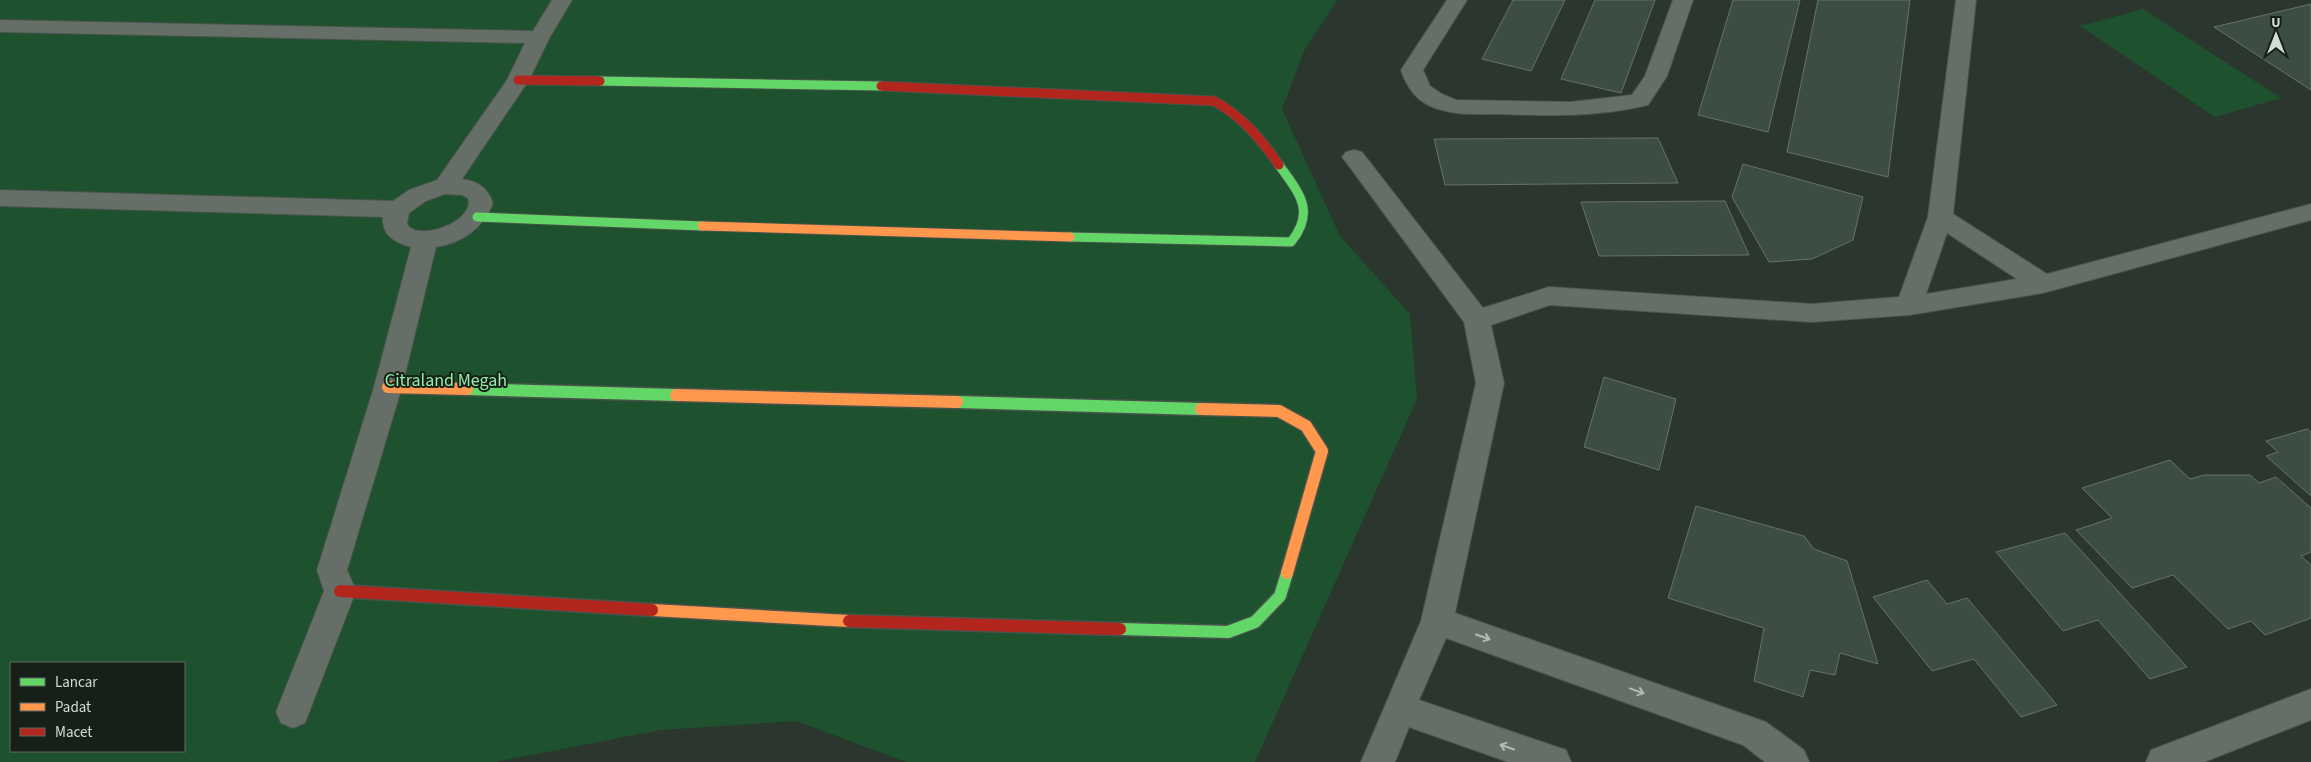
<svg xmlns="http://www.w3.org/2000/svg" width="2311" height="762" font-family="'Source Sans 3',sans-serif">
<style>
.green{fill:#1e512d;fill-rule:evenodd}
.building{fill:#3c4e42;stroke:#68716a}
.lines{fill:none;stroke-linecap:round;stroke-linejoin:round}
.street-casing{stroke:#49534c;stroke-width:2}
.fast-far1-casing{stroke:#49534c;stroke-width:11}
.fast-casing{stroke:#49534c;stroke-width:15}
.slow-far1-casing{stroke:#49534c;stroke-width:11}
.slow-casing{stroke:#49534c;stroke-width:15}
.jam-far1-casing{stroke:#49534c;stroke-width:11}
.jam-casing{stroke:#49534c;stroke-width:15}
.street{fill:#666e68;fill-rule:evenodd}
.fast-far1{stroke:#63d668;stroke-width:9}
.fast{stroke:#63d668;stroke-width:12}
.slow-far1{stroke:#ff974d;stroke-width:9}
.slow{stroke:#ff974d;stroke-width:12}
.jam-far1{stroke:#b3261e;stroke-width:9}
.jam{stroke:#b3261e;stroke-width:12}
.oneway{stroke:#b2bcb4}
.labels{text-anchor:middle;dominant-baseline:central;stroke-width:4;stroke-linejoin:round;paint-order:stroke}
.park-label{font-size:18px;fill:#91eda7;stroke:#161f18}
</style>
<rect width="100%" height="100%" fill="#2b362e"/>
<g class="green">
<path d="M0 0H1337L1304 51 1282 109 1340 236 1410 314 1417 399 1255 762H906L796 721 661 730 495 762H0ZM11 663H184V751H11Z"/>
<path d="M2143 9 2281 98 2215 117 2080 26Z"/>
</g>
<g class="building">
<path d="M1513 0H1565L1531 71 1482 59Z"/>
<path d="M1595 0H1655L1621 93 1561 79Z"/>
<path d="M1733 0H1800L1768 132 1698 115Z"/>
<path d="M1818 0H1910L1888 177 1787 152Z"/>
<path d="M2311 4V90L2214 27Z"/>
<path d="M1658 138 1678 183 1445 185 1434 139Z"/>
<path d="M1743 164 1863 197 1853 240 1812 259 1769 262 1732 197Z"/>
<path d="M1725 201 1749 255 1599 256 1581 202Z"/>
<path d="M1604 377 1676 399 1659 470 1584 447Z"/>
<path d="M2307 429 2311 432V496L2266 456 2278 452 2266 441Z"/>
<path d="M2170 460 2190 479 2204 475H2250L2259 483 2276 477 2311 508V552L2301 556 2311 565V618L2265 635 2251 621 2228 629 2173 575 2132 588 2076 530 2112 518 2082 488Z"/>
<path d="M1696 506 1804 536 1814 549 1847 561 1878 664 1840 653 1835 675 1810 670 1803 697 1754 681 1764 628 1668 598Z"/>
<path d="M2065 533 2187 667 2150 679 2098 620 2063 631 1996 552Z"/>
<path d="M1927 580 1947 604 1967 598 2057 705 2021 717 1974 659 1932 671 1873 597Z"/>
</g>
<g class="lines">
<defs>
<g id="street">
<path d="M552 0H572L550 37 529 80 462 179C478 181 488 188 493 203 484 228 462 243 436 247L402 387 347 570 356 591 305 723 293 728 281 723 276 712 324 591 317 570 374 387 411 247C396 243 381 235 383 217L0 206V190L393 201 409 190 437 180 507 80 525 43 0 32V20L533 31ZM445 194 462 195 468 198C475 220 425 240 409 227L407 223 409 213 426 201Z"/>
<path d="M1447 0H1467L1423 70 1430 86 1442 94 1456 100 1571 102 1632 95 1645 76 1673 0H1693L1667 76 1648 105C1598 117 1550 116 1500 114 1475 114 1451 116 1428 105 1414 98 1406 85 1401 70Z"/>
<path d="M1956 0H1976L1953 214 2047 274 2311 204V220L2043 293 1909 315 1812 322 1550 305 1491 325 1504 383 1455 613 1766 722 1804 750 1809 762H1765L1743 745 1446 638 1419 700 1566 750 1571 762H1508L1409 727 1395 762H1361L1421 621 1476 383 1464 322 1346 162 1342 157 1346 152 1354 150 1362 152 1483 308 1549 287 1812 304 1899 297 1928 217ZM1947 233 2017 279 1926 294Z"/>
<path d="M2311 689V720L2204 762H2146L2151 750Z"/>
</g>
<g id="fast-far1">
<path d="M600 81 881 86"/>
<path d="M477 217 702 226"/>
<path d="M1070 237 1291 242C1316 211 1299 193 1279 165"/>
</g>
<g id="fast">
<path d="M467 389 676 395"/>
<path d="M957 402 1201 409"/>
<path d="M1120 629 1228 632 1255 622 1280 596 1287 573"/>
</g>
<path id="slow-far1" d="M702 226 1070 237"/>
<g id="slow">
<path d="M388 387 467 389"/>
<path d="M676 395 957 402"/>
<path d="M1201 409 1279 411 1306 426 1322 451 1287 573"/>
<path d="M652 610 849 621"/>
</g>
<g id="jam-far1">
<path d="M518 80 600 81"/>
<path d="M881 86 1214 101C1242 116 1261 139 1279 165"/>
</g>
<g id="jam">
<path d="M340 591 652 610"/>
<path d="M849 621 1120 629"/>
</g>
</defs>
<use href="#street" class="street-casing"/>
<use href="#fast-far1" class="fast-far1-casing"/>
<use href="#fast" class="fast-casing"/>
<use href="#slow-far1" class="slow-far1-casing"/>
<use href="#slow" class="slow-casing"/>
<use href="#jam-far1" class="jam-far1-casing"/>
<use href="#jam" class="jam-casing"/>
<use href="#street" class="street"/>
<use href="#fast-far1" class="fast-far1"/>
<use href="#fast" class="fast"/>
<use href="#slow-far1" class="slow-far1"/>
<use href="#slow" class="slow"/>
<use href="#jam-far1" class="jam-far1"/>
<use href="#jam" class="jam"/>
</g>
<defs><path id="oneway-shaft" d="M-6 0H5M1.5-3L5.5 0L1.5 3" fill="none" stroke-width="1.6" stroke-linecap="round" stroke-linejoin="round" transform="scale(1.25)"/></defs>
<g class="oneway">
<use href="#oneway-shaft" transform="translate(1483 637) rotate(19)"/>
<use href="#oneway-shaft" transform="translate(1637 691) rotate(20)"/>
<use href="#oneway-shaft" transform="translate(1507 747) rotate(-161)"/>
</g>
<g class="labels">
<g class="park-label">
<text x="446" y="380">Citraland Megah</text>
</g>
</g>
<rect x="10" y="662" width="175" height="90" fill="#161f18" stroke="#616b63"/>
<rect x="20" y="678" width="25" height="8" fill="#63d668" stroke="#616b63"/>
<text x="55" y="687" font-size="15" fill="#d2ded4">Lancar</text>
<rect x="20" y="703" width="25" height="8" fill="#ff974d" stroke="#616b63"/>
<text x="55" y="712" font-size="15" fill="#d2ded4">Padat</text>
<rect x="20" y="728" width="25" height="8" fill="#b3261e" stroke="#616b63"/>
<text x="55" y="737" font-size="15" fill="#d2ded4">Macet</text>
<g transform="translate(2276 35)" stroke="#161f18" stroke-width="4" paint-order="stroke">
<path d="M0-4L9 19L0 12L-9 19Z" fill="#d2ded4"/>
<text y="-8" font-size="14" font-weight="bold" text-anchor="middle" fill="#d2ded4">U</text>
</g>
</svg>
